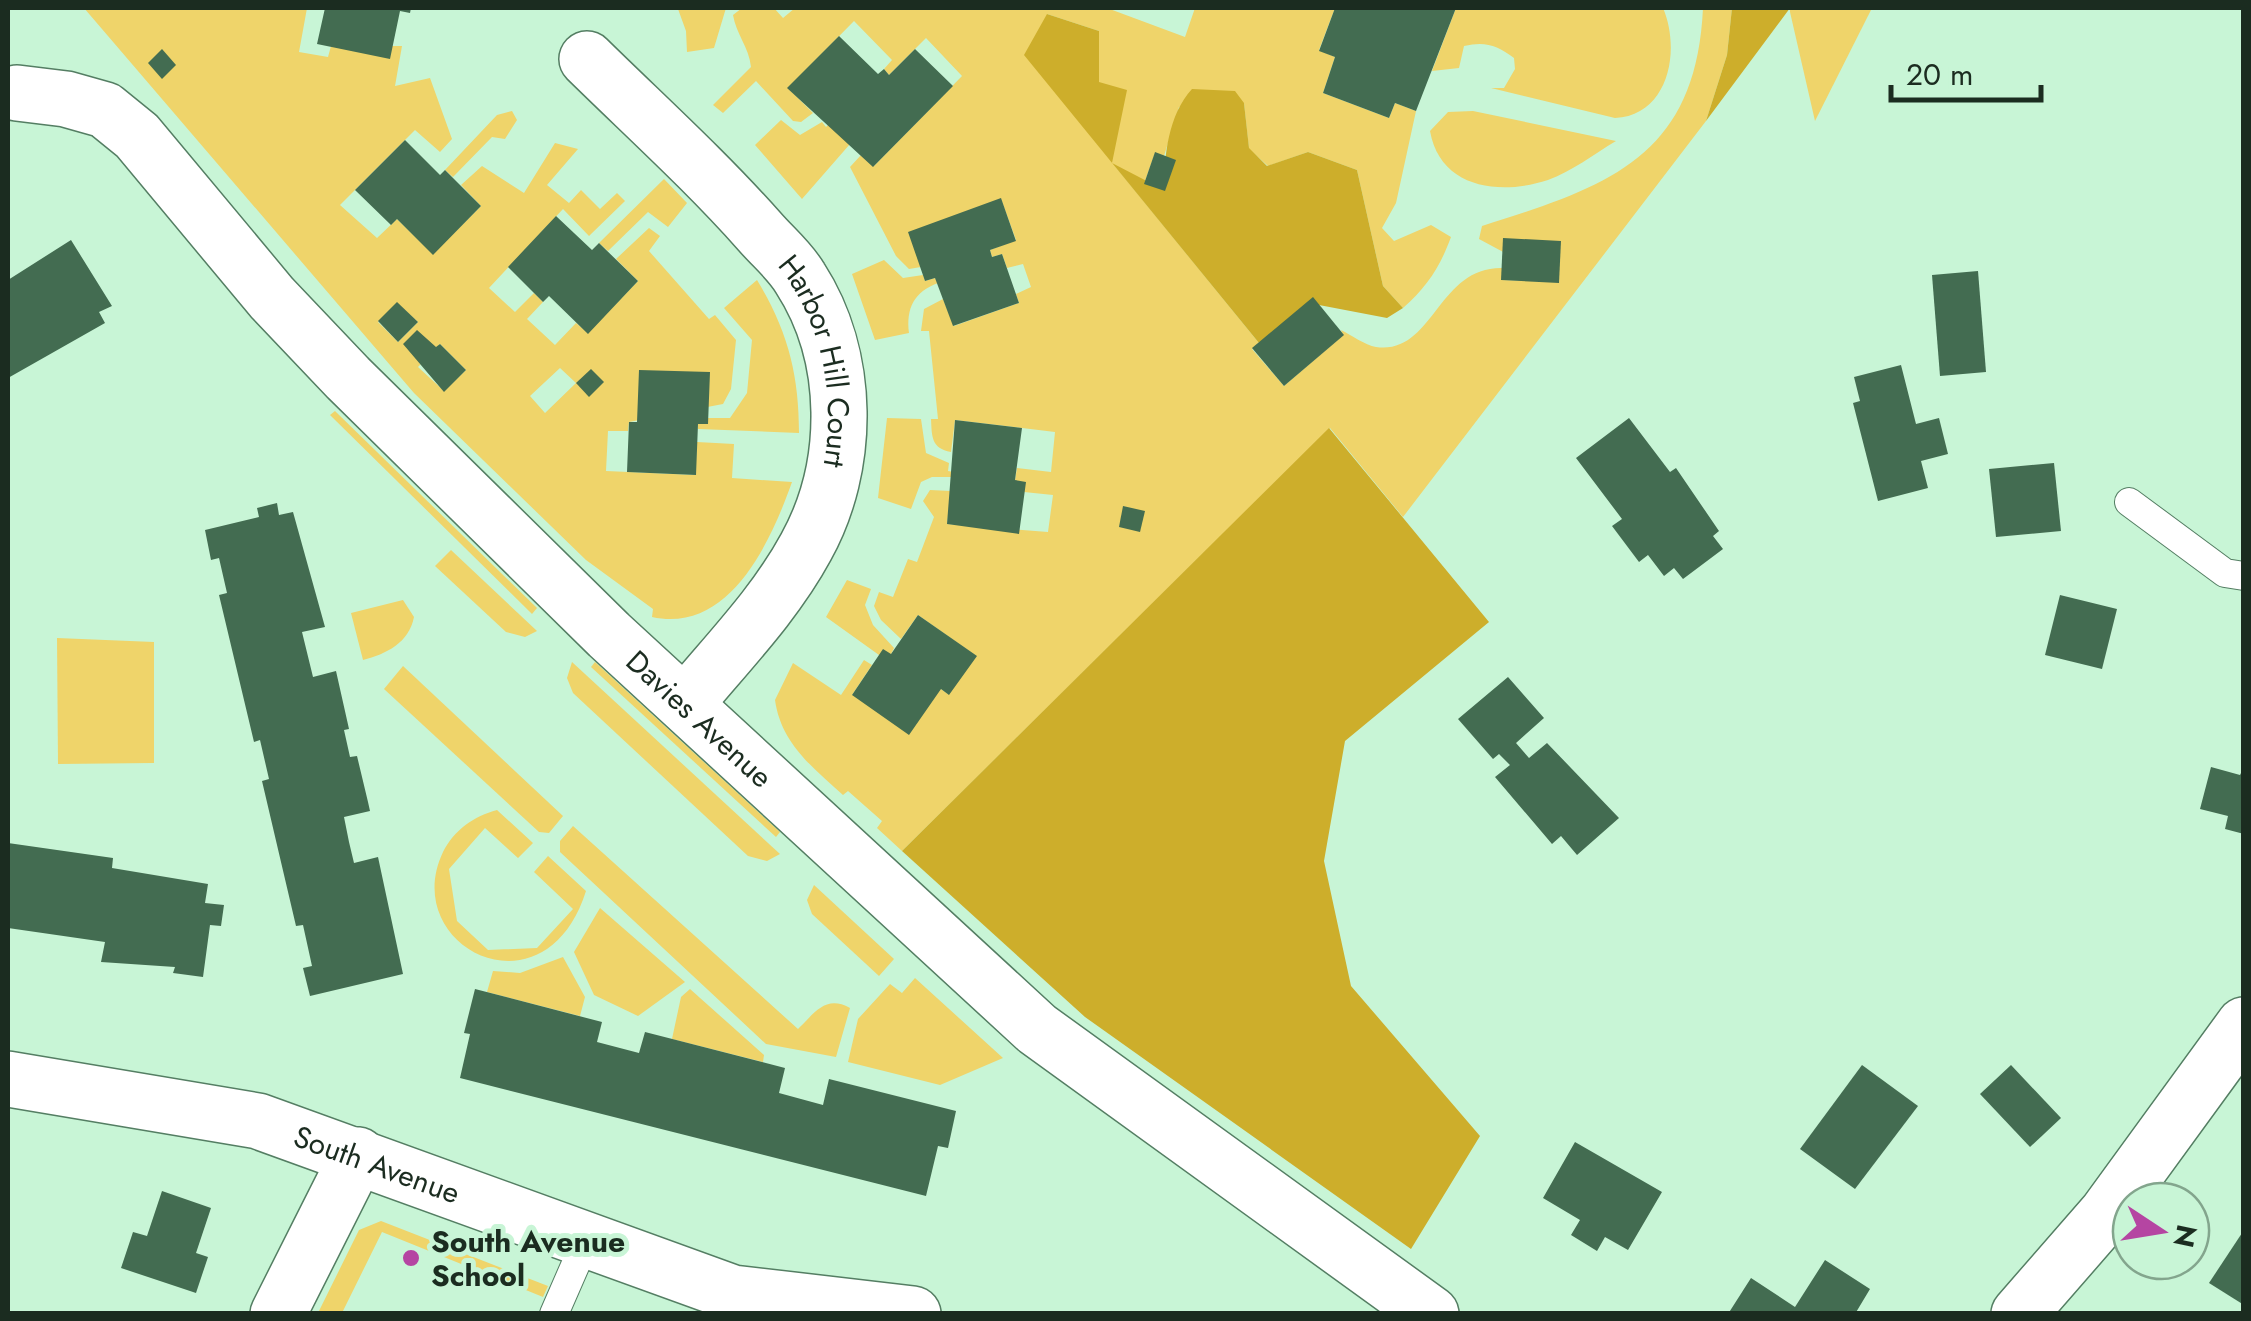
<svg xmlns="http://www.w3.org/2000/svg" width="2251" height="1321" font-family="Jost,sans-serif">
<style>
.green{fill:#efd46a;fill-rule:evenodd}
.forest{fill:#cdae2b}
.building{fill:#436c51}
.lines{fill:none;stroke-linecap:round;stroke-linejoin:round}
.service-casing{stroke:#547e63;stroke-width:30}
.minor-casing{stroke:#547e63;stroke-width:58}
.tertiary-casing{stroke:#547e63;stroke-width:58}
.service{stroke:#fff;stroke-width:28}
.minor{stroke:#fff;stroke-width:55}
.tertiary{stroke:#fff;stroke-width:55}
.poi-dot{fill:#b545a2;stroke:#c8f5d6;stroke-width:4}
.labels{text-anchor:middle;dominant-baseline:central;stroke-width:10;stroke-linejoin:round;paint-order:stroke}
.street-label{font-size:30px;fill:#1b2c20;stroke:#c8f5d6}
.poi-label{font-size:30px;font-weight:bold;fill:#1b2c20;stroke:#c8f5d6;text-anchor:start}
</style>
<rect width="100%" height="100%" fill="#c8f5d6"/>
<g class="green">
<path d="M84 8H307L299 52 328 57 331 46H402L395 86 430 78 452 139 440 152 415 130 340 205 377 238 397 219 433 254 481 206 461 185 482 166 524 193 555 143 578 149 547 185 569 203 581 190 600 209 617 193 625 201 589 236 563 209 489 288 515 312 534 293 543 302 527 319 555 345 576 323 588 333 638 281 616 259 649 228 660 236 649 251 709 319 715 315 736 340 731 389 723 404 629 422 628 431H608L606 471 695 475 697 442 734 444 732 478 792 482C771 541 730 634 652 617L653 609 586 560 414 393ZM397 303 418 322 398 342 378 322ZM440 344 466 370 444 391 418 367ZM560 368 576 383 545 413 530 396Z"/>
<path d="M726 8 714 48 687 52 686 31 678 9Z"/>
<path d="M742 8H774L783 18 795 8H1107L1185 37 1195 8H1335L1319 50 1335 57 1323 93 1389 118 1395 103 1416 111 1396 203 1382 228 1394 241 1431 225 1451 237C1440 267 1427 287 1403 308L1383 286 1357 170 1308 152 1268 166 1249 149 1244 103 1179 107 1164 156 1155 153 1144 184 1115 166 1259 343 1252 349 1284 386 1343 335 1341 330C1351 335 1365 345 1376 347 1434 355 1437 267 1502 268V280L1559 282 1479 239 1482 226C1609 186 1696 157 1703 8H1732L1727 55 1706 121 1403 517 1330 428 902 851 877 828 882 821 848 791 843 795C812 767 781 743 775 700L793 663 841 695 864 660 872 665 852 695 941 689 948 694 976 656 918 615 901 639 881 620 874 606 879 592 893 597 908 559 917 562 934 517 923 501 930 490 951 491 947 524 1048 532 1053 495 1024 492 1015 480 1017 468 1051 472 1055 432 955 420 951 452C931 448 932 437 931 419H938L929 331H921L924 309 943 299 954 326 1019 303 1016 294 1031 287 1023 264 1007 268 1002 254 992 257 990 250 1016 240 1001 199 921 267 909 269 896 256 850 167 861 155 874 166 962 76 926 38 889 75 884 69 892 60 854 21 788 88 813 113 801 122 793 121 756 81 723 113 713 105 751 67C749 47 736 34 733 15ZM1047 14 1099 31V82Z"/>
<path d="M1456 8H1663C1681 50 1669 115 1615 118L1491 88H1504L1515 69 1514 58C1497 45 1485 41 1464 46L1459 68 1432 71Z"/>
<path d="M1790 8H1872L1815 121 1790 12Z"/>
<path d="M512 111 517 120 505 139 492 137 453 177 445 170 497 115Z"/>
<path d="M1473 111 1616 141C1594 154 1571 172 1548 180 1499 196 1440 188 1430 131L1448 112Z"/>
<path d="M781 120 800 135 822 122 826 127 830 123 850 144 802 199 755 145Z"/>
<path d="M664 179 687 203 668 227 648 212 608 251 599 243Z"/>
<path d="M884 260 903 278 923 275 925 281 935 278 938 283C914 292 906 308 909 333L875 340 852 274Z"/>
<path d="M757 280C788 331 799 375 799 433L698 429V424L708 418H730L747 393 752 340 724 308Z"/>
<path d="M335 411 537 608 532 614 330 415Z"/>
<path d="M887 418 921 419 926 453 949 463 948 471 954 472 953 477H932L921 482 911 509 878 498Z"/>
<path d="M451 550 537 631 525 637 506 632 435 566Z"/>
<path d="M847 580 871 589 865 605 873 625 894 648 891 654 879 655 826 617Z"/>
<path d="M403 600 414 617C409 643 386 654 363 660L351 613Z"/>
<path d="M57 638 154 642V763L58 764Z"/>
<path d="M572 662 780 854 767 861 748 856 573 693 567 678Z"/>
<path d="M595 662 780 832 776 837 591 667Z"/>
<path d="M403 666 563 816 549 833 539 832 384 689Z"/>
<path d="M497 810 533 843 518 858 485 828 449 869 457 921 488 950 537 948 573 909 534 872 548 856 586 891C545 1021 398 947 443 852 454 830 474 816 497 810Z"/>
<path d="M573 826 798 1029C814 1014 825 994 850 1008L836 1057 766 1044 560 852V841Z"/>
<path d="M814 885 894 959 879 976 812 914 807 900Z"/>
<path d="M600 908 685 982 638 1016 594 995 574 952Z"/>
<path d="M563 957 585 997 580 1016 487 992 493 971 520 973Z"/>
<path d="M915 978 1003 1058 940 1085 848 1062 858 1019 890 984 902 993Z"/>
<path d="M690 989 764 1055 763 1062 672 1039 681 997Z"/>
<path d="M381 1221 548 1286 543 1297 382 1232 342 1313H318L359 1230Z"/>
</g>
<g class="forest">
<path d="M1732 8H1790L1706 121 1727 55Z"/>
<path d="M1047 14 1099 31V82L1127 90 1112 163 1164 190C1164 157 1168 115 1192 89L1235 91 1244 103 1249 148 1267 166 1308 152 1357 170 1383 286 1403 308 1387 318 1319 305 1259 343 1024 55Z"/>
<path d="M1329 428 1489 622 1345 741 1324 861 1351 986 1480 1136 1411 1249 1085 1017 902 851Z"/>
</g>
<g class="building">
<path d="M325 8H411L410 13 400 11 390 59 317 44Z"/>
<path d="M1335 8H1456L1416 111 1395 103 1389 118 1323 93 1335 57 1319 51Z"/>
<path d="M839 36 878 74 884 69 889 75 915 49 953 86 873 167 787 88Z"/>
<path d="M162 49 176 65 162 79 148 63Z"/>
<path d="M405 140 440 175 445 170 481 206 433 255 397 219 391 225 355 190Z"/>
<path d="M1155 152 1176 160 1165 191 1144 184Z"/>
<path d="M1001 198 1016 241 990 250 992 257 1002 254 1019 303 953 326 935 278 925 281 908 232Z"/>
<path d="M556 216 592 250 599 243 638 281 588 334 549 296 543 302 508 267Z"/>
<path d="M1503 238 1561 241 1559 283 1501 280Z"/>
<path d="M71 240 112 306 99 312 105 323 8 378V280Z"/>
<path d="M1978 271 1986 372 1940 376 1932 275Z"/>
<path d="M1313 297 1344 335 1284 386 1252 348Z"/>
<path d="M397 302 418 322 398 342 378 321Z"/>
<path d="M417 330 436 347 440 344 466 370 444 392 403 344Z"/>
<path d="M1901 365 1916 424 1939 418 1948 454 1921 461 1928 488 1878 501 1853 403 1860 401 1854 377Z"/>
<path d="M591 369 604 382 589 397 576 383Z"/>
<path d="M639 370 710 372 708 424H698L696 475 627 472 629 422H637Z"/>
<path d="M1629 418 1670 472 1676 468 1719 531 1713 536 1723 549 1683 579 1674 568 1664 576 1648 555 1639 562 1612 526 1622 519 1576 458Z"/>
<path d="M955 420 1022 428 1015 480 1026 482 1019 534 947 524Z"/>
<path d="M2054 463 2061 531 1996 537 1989 469Z"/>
<path d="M277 503 279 515 293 512 325 627 302 632 313 677 336 671 349 729 344 730 350 757 357 756 368 802 370 811 344 817 349 842 354 863 378 857 403 974 310 996 303 968 312 966 303 925 296 926 262 781 269 779 260 740 254 742 219 595 227 593 219 558 211 560 205 530 259 517 257 508Z"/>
<path d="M1123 506 1145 511 1140 532 1119 527Z"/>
<path d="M2060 595 2117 609 2102 669 2045 655Z"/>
<path d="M918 615 977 656 949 695 941 689 909 735 852 695 883 649 891 654Z"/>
<path d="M1508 677 1544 718 1516 743 1529 758 1547 743 1619 818 1577 855 1561 836 1552 844 1495 777 1510 765 1499 754 1493 759 1458 719Z"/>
<path d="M2211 767 2240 775 2244 767V834L2225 829 2228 816 2200 809Z"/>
<path d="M8 843 113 858 112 868 208 884 205 903 224 905 221 926 210 925 203 977 173 973 175 967 101 962 105 942 8 928Z"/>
<path d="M475 989 602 1022 597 1042 639 1053 645 1032 785 1068 779 1093 823 1105 829 1079 956 1111 948 1148 938 1146 926 1196 460 1078 470 1034 464 1033Z"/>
<path d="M1862 1065 1918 1106 1855 1189 1800 1149Z"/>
<path d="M2011 1065 2061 1118 2030 1147 1980 1094Z"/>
<path d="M1575 1142 1662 1192 1628 1250 1605 1237 1597 1251 1571 1235 1580 1220 1543 1198Z"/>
<path d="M162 1191 211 1208 196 1253 208 1257 196 1293 121 1268 133 1232 147 1236Z"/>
<path d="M2244 1230V1305L2209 1283Z"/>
<path d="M1825 1260 1870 1289 1855 1314H1728L1751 1278 1795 1307Z"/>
</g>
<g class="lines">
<defs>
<g id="service">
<path d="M2129 502 2225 573 2244 576"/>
<path d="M554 1314 585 1243"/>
</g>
<g id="minor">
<path id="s1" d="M587 59C645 116 706 171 760 232 773 247 790 261 800 278 851 357 851 466 806 547 774 606 727 653 685 704"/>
<path id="s2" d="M17 93 66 99 105 110 137 136 272 298 348 378 609 635 1037 1029 1431 1314"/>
<path d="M278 1314 358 1155"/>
<path d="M2019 1314 2107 1213 2244 1025"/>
</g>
<g id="tertiary">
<path id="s3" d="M8 1079 258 1121 733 1293 913 1314"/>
</g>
</defs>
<use href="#service" class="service-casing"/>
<use href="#minor" class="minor-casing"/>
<use href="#tertiary" class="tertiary-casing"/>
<use href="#service" class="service"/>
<use href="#minor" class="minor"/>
<use href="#tertiary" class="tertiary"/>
</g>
<circle class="poi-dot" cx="411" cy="1258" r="10"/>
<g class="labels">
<g class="street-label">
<text stroke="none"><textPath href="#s1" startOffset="392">Harbor Hill Court</textPath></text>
<text stroke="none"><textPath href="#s2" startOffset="942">Davies Avenue</textPath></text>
<text stroke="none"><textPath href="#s3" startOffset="380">South Avenue</textPath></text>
</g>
<g class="poi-label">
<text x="431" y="1241">South Avenue<tspan x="431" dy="34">School</tspan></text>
</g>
</g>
<rect width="2251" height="1321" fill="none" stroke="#1b2c20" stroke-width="20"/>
<g transform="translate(2161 1231) rotate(102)"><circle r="48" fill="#c8f5d6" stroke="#83a58d" stroke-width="2.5"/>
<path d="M0-8L18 38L0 25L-18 38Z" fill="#b545a2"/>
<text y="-15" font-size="28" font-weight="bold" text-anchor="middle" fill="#1b2c20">N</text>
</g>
<path d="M1891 85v15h150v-15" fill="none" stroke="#1b2c20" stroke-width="5"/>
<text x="1906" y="85" font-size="30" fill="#1b2c20" stroke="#c8f5d6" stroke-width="8" paint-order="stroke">20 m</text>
</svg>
